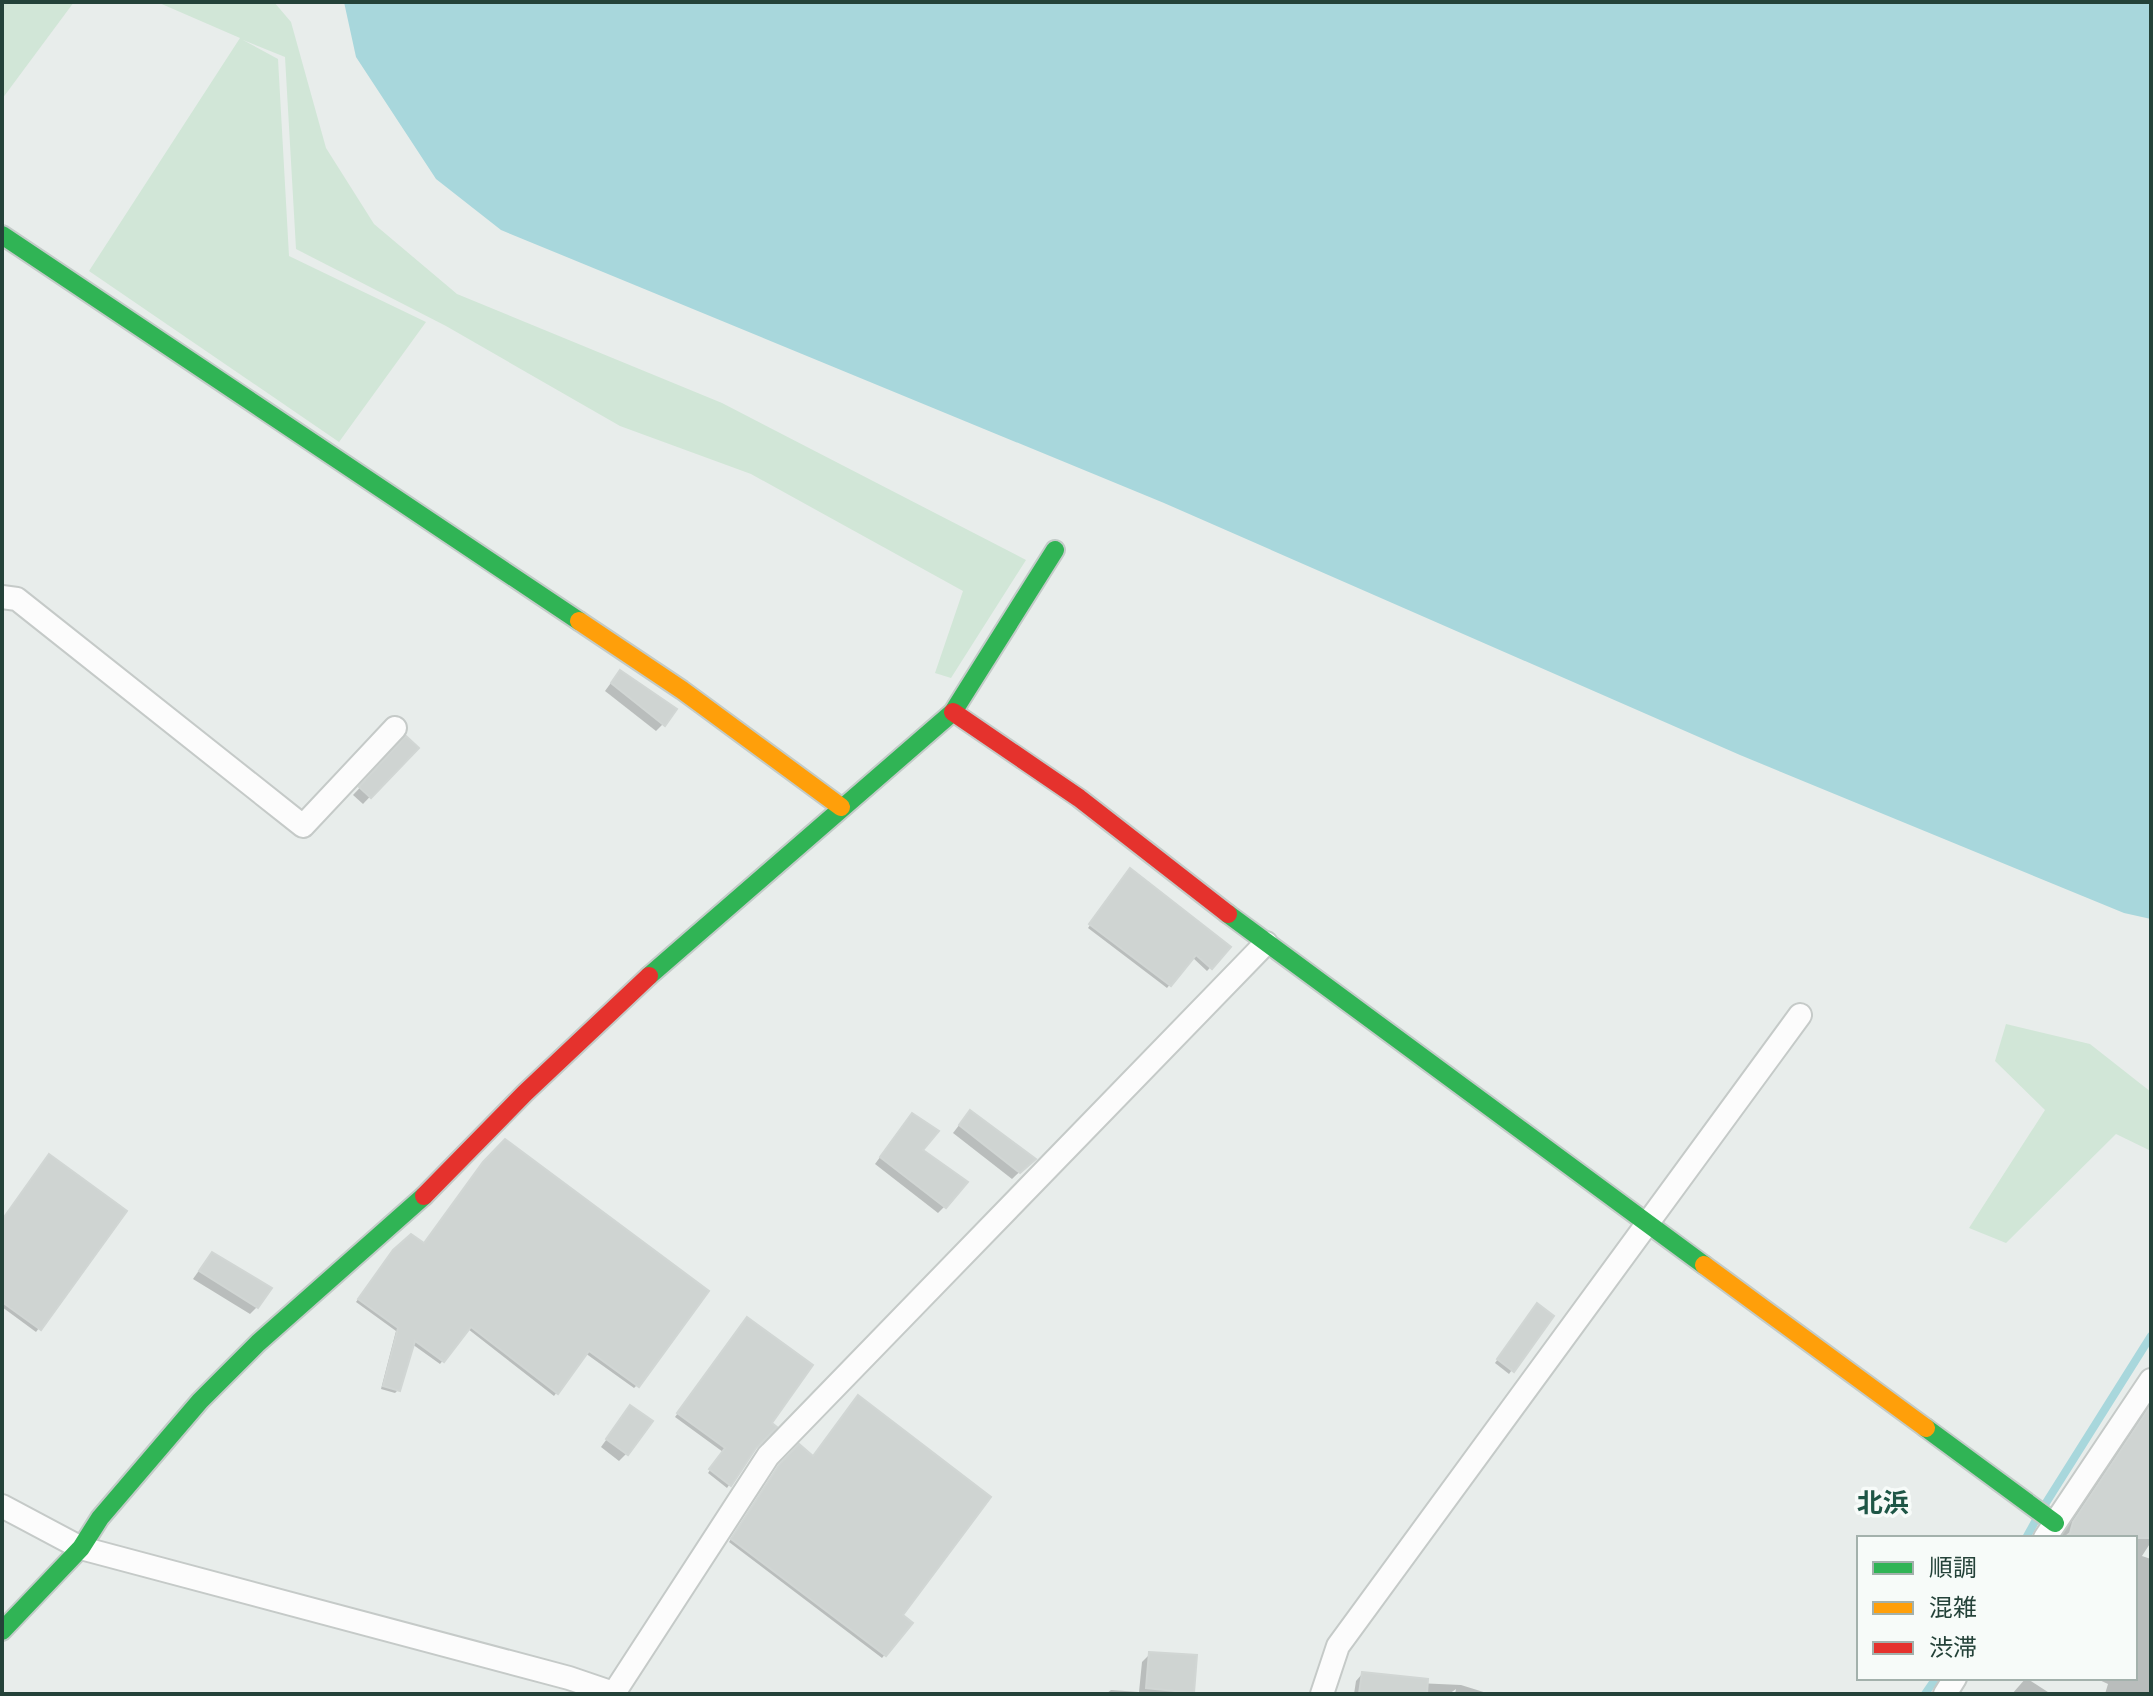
<svg xmlns="http://www.w3.org/2000/svg" width="2153" height="1696" font-family="Quicksand,'Noto Sans JP',sans-serif">
<style>
.green{fill:#d1e6d7}
.water{fill:#a8d7dc}
.shadow{fill:#0003}
.lines{fill:none;stroke-linecap:round;stroke-linejoin:round}
.stream{stroke:#a8d7dc;stroke-width:8}
.building{fill:#cfd4d2;stroke:#d1d6d4;stroke-width:2}
.street-casing{stroke:#c5cac8;stroke-width:26}
.fast-casing{stroke:#c3cbc8;stroke-width:22}
.slow-casing{stroke:#c3cbc8;stroke-width:22}
.jam-casing{stroke:#c3cbc8;stroke-width:22}
.street{stroke:#fcfcfc;stroke-width:22}
.fast{stroke:#30b455;stroke-width:18}
.slow{stroke:#ff9f0a;stroke-width:18}
.jam{stroke:#e5322d;stroke-width:18}
.labels{text-anchor:middle;dominant-baseline:central;stroke-width:7;stroke-linejoin:round;paint-order:stroke}
.quarter-label{font-size:26px;font-weight:bold;fill:#1e5646;stroke:#f7fbf9}
</style>
<rect width="100%" height="100%" fill="#e8edeb"/>
<g class="green">
<path d="M2 2H74L2 99Z"/>
<path d="M157 2H274L291 22 326 148 374 224 457 294 722 403 1026 560 951 678 935 673 963 591 751 474 620 426 446 326 296 249 285 57 243 40 278 59 289 256 426 322 339 442 89 271 240 38Z"/>
<path d="M2006 1024 2090 1044 2151 1092V1151L2116 1134 2006 1243 1969 1228 2045 1110 1995 1061Z"/>
</g>
<path class="water" d="M344 2H2151V919L2124 913 1740 755 1164 503 501 230 436 179 356 57Z"/>
<g class="shadow">
<path d="M613 680 663 724 656 731 605 691Z"/>
<path d="M406 739 416 748 363 804 353 795Z"/>
<path d="M1128 873 1229 947 1207 971 1192 957 1167 988 1088 928Z"/>
<path d="M963 1120 1033 1159 1012 1179 953 1133Z"/>
<path d="M906 1122 945 1206 938 1213 875 1164Z"/>
<path d="M480 1168 637 1385 634 1388 585 1353 554 1396 468 1329 440 1364 412 1344 398 1390 395 1393 381 1389 396 1331 356 1302 390 1255 424 1245Z"/>
<path d="M125 1212 36 1332 2 1307V1222Z"/>
<path d="M205 1262 257 1307 250 1314 193 1279Z"/>
<path d="M1534 1308 1551 1316 1509 1374 1495 1363Z"/>
<path d="M744 1323 755 1447 727 1488 708 1473 723 1452 675 1417Z"/>
<path d="M2151 1399V1542L2142 1556 2151 1559V1688L2149 1694H2105L2108 1684 2095 1678H2135V1538H2059Z"/>
<path d="M630 1407 626 1454 619 1461 601 1447Z"/>
<path d="M813 1458 900 1616 910 1623 882 1658 729 1542 776 1470Z"/>
<path d="M1150 1654 1195 1657 1192 1694H1106L1111 1690 1139 1692 1142 1662Z"/>
<path d="M1362 1674 1417 1683 1461 1685 1490 1694H1455L1456 1689 1449 1694H1354L1356 1681Z"/>
<path d="M2026 1678 2051 1694H2012Z"/>
</g>
<g class="lines">
<g class="stream">
<path d="M2044 1506 2151 1336"/>
<path d="M2026 1538 2037 1518"/>
<path d="M1925 1694 1936 1678"/>
</g>
</g>
<g class="building">
<path d="M620 670 677 709 665 726 611 683Z"/>
<path d="M406 736 419 748 371 798 359 787Z"/>
<path d="M1130 868 1231 947 1212 969 1196 955 1171 986 1089 924Z"/>
<path d="M970 1110 1036 1159 1020 1173 959 1125Z"/>
<path d="M912 1113 939 1131 923 1150 968 1182 946 1208 880 1157Z"/>
<path d="M505 1139 709 1291 639 1387 589 1351 558 1394 471 1327 444 1362 415 1341 400 1391 383 1386 398 1328 358 1299 393 1250 411 1234 424 1243 483 1162Z"/>
<path d="M49 1154 127 1211 41 1330 2 1302V1220Z"/>
<path d="M212 1252 272 1288 258 1308 199 1271Z"/>
<path d="M1537 1303 1554 1316 1514 1372 1497 1359Z"/>
<path d="M747 1317 813 1365 772 1423 777 1427 756 1448 731 1486 709 1469 725 1448 677 1413Z"/>
<path d="M858 1395 991 1497 903 1615 913 1623 886 1656 731 1539 779 1465 799 1444 813 1456Z"/>
<path d="M630 1405 653 1421 628 1455 606 1439Z"/>
<path d="M2151 1405V1538H2064L2070 1533 2073 1522Z"/>
<path d="M1149 1652 1197 1655 1194 1693 1146 1688Z"/>
<path d="M1362 1672 1428 1679 1427 1694H1359Z"/>
</g>
<g class="lines">
<defs>
<g id="street">
<path d="M2 597 17 599 303 826 395 728"/>
<path d="M2 1506 81 1548 569 1678 616 1694"/>
<path d="M2045 1538 2151 1380"/>
<path d="M614 1693 768 1456 1266 943"/>
<path d="M1322 1694 1338 1646 1800 1015"/>
<path d="M1945 1694 1955 1678"/>
</g>
<g id="fast">
<path d="M2 235 579 621"/>
<path d="M1228 914 1704 1265"/>
<path d="M649 976 953 712 1055 550"/>
<path d="M1926 1428 2055 1523"/>
<path d="M2 1631 81 1548 100 1518 200 1401 258 1343 424 1196"/>
</g>
<g id="slow">
<path d="M579 621 682 690 841 807"/>
<path d="M1704 1265 1926 1428"/>
</g>
<g id="jam">
<path d="M953 712 1079 798 1228 914"/>
<path d="M424 1196 525 1093 649 976"/>
</g>
</defs>
<use href="#street" class="street-casing"/>
<use href="#fast" class="fast-casing"/>
<use href="#slow" class="slow-casing"/>
<use href="#jam" class="jam-casing"/>
<use href="#street" class="street"/>
<use href="#fast" class="fast"/>
<use href="#slow" class="slow"/>
<use href="#jam" class="jam"/>
</g>
<g class="labels">
<g class="quarter-label">
<text x="1883" y="1502">北浜</text>
</g>
</g>
<rect width="2153" height="1696" fill="none" stroke="#244239" stroke-width="8"/>
<rect x="1857" y="1536" width="280" height="144" fill="#f7fbf9" stroke="#a3b1ac" stroke-width="2"/>
<rect x="1873" y="1562" width="40" height="12" fill="#30b455" stroke="#a3b1ac" stroke-width="2"/>
<text x="1929" y="1576" font-size="24" fill="#244239">順調</text>
<rect x="1873" y="1602" width="40" height="12" fill="#ff9f0a" stroke="#a3b1ac" stroke-width="2"/>
<text x="1929" y="1616" font-size="24" fill="#244239">混雑</text>
<rect x="1873" y="1642" width="40" height="12" fill="#e5322d" stroke="#a3b1ac" stroke-width="2"/>
<text x="1929" y="1656" font-size="24" fill="#244239">渋滞</text>
</svg>
